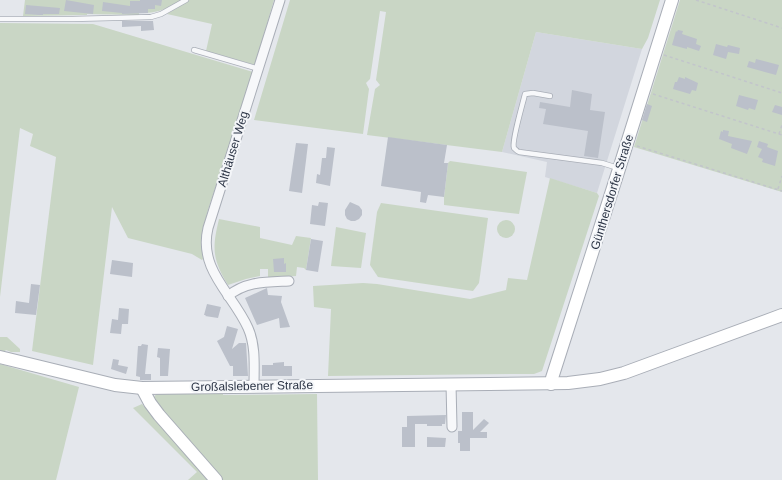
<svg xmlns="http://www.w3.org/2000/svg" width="782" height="480" font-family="Helvetica,sans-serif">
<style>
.built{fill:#d2d6de}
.green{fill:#c9d6c5}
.building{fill:#bbc0ca}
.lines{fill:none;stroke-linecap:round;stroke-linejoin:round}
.lane-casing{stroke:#a9aeb7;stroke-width:6}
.street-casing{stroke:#a9aeb7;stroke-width:11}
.secondary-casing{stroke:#a9aeb7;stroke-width:14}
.path{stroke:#c2c5cb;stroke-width:1.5;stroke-dasharray:3 3;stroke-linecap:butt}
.lane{stroke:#f7f8fa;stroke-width:4.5}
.street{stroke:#f7f8fa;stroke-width:9}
.secondary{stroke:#fff;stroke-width:12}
.labels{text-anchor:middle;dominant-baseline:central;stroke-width:4;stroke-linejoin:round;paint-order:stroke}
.street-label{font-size:12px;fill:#2b3445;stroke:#f4f6f9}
</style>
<rect width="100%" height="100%" fill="#e4e7ec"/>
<path class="built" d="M536 32 642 49 597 193 545 177 547 162 502 152Z"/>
<g class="green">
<path d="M25 0H181C165 10 158 13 139 13V15L87 14V15L23 16Z"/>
<path d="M189 0H274L255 65 206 51 212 24 167 14Z"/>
<path d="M290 0H660L648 38 642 49 536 32 502 152 367 135 375 89 380 85 376 80 386 12 380 11 370 79 366 83 369 89 363 134 254 120Z"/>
<path d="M680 0H782V192L634 147Z"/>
<path d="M0 23 93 24 253 72 207 213 201 241 203 259 202 260 192 254 128 238 112 207 93 365 32 351 56 157 30 146 33 134 20 128 0 297Z"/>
<path d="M450 161 527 172 519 214 444 205V197L448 163Z"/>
<path d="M550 178 597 193 599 196 542 371 534 374H518L328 376 331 309 314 307 313 286 363 283 377 284 470 299 506 290 508 278 527 280Z"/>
<path d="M381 203 488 218 479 283 473 291 378 277 370 265 377 212Z"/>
<path d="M219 219 260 227V238L292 245 296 236 311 238 306 270 304 268 297 267 296 276 268 278V269H260V276L246 279 228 285C212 259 212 248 219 219Z"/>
<circle cx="506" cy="229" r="9"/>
<path d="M336 227 366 233 361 268 331 266Z"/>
<path d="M0 337H7L20 349V352H11L6 350 4 352 0 351Z"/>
<path d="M0 364 79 387 56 480H0Z"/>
<path d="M157 393H223V395L317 394 318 480H222L165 416 154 399V397Z"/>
<path d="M142 404 209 480H188L197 472 133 408Z"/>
</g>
<g class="building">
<path d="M66 0 94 5 93 14 64 11Z"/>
<path d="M140 0H162L161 6 155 5V9H148V13L122 14V13L102 11 103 2 130 6V1H140Z"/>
<path d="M26 5 60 8 59 14H43V15H40L25 14Z"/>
<path d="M122 21H153L154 30 141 31V26L122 27Z"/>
<path d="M678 30 683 31 682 34 697 39 696 44 701 46 699 51 687 47V49L672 45 676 31 677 32Z"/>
<path d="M716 44 727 47 728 45 740 48 739 54 728 52 726 59 713 55Z"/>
<path d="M756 59 779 65 776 75 747 67 749 61 755 63Z"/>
<path d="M679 77 685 79V77L698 83 696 91 692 90 690 94 673 89 675 82H677Z"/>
<path d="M572 90 592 94 590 110 605 112 598 158 584 156 588 131 543 124 546 109 539 108 540 102 570 107Z"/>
<path d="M739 95 758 100 755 110 749 108 748 110 736 106Z"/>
<path d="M647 104 652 106 647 122 642 120Z"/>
<path d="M775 105 782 107V115L772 112Z"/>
<path d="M723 130 729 131 728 136 752 141 747 154 731 148 732 144 719 139 721 131 723 132Z"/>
<path d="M388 137 447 145 444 163H448L444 197 428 195 426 203 420 202 421 192 381 186Z"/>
<path d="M759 141 768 144 767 147 778 151 775 166 762 162 763 159 758 157 762 149 757 147Z"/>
<path d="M296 143 308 144 302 193 289 191Z"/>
<path d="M327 147 335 148 330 186 316 183 317 174 320 175 322 158H326Z"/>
<path d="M319 202 328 203 325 226 310 224 312 205 318 206Z"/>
<path d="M350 202 359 206 362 210V215L359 219 355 221H351L347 219 345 215V210Z"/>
<path d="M311 239 323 241 318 272 306 270Z"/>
<path d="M284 258V264L286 263V272H274L273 259Z"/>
<path d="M112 260 133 263 132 277 110 274Z"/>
<path d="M31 284 40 285 36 315 15 313 16 301 29 303Z"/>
<path d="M267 288 268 295 282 296 281 302 290 327 280 328 279 318 257 325 245 298Z"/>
<path d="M207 304 221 307 218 318 205 316 206 315H204Z"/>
<path d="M119 308 129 309 128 324H122L121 334 110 333 112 319 118 320Z"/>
<path d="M227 326 238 329 232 349 239 343H246L248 376H233V366H230L217 341 224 337Z"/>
<path d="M142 344 148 345 145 374H151V380H140V377L136 376 138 346H141Z"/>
<path d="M158 348 170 349 168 376H160V358L157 357Z"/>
<path d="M113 359 119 360 118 365 128 367 126 374 111 369Z"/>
<path d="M284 362V366H292V376H262V365H273V363Z"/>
<path d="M462 412H473V430L484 419 489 423 480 432H487V438H470V451H460V443H458V431H462Z"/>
<path d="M446 415 445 424H442V426H427V424H415V447H402V427H407V416Z"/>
<path d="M427 437 446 438 445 447H427Z"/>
</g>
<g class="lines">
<defs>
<g id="lane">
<path d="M0 19H73L151 17 161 14 186 0"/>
<path d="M194 50 259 69"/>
<path d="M550 96 533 93 525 94C523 103 511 143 514 148 515 149 518 152 519 152L602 163 618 168"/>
</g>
<g id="street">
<path d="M228 296C246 281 267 282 289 281"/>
<path d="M451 384 452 427"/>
<path d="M254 386C254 366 256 346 248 328 233 294 198 270 208 228L280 0"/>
</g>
<g id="secondary">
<path d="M0 357 115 385 142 388 568 383 600 379 624 373 782 315"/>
<path d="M551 384 552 378 619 169 672 0"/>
<path d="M142 388 150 403 159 415 216 480"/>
</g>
</defs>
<use href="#lane" class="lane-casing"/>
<use href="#street" class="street-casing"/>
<use href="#secondary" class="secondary-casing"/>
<g class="path">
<path d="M696 0 782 28"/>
<path d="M664 55 782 93"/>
<path d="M653 94 782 135"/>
<path d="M779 134 782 125"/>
<path d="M637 146 782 191"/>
<path d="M778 189 782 176"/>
</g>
<use href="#lane" class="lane"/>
<use href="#street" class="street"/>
<use href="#secondary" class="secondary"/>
</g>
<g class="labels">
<g class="street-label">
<text transform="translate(233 149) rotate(-73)">Althäuser Weg</text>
<text transform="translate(612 192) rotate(-73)">Günthersdorfer Straße</text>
<text transform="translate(252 386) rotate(-1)">Großalslebener Straße</text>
</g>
</g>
</svg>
